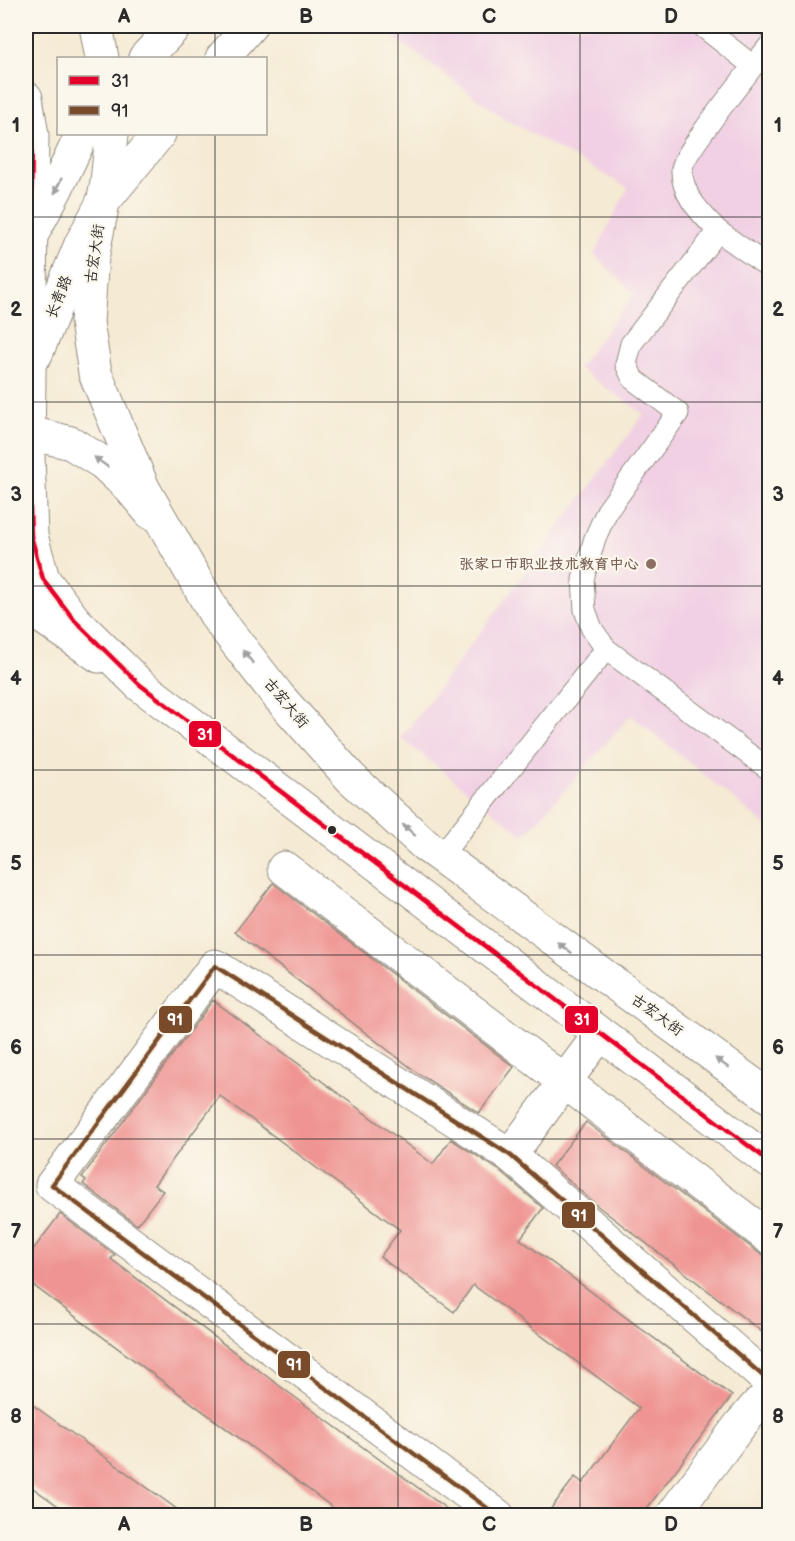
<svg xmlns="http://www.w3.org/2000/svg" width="795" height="1541" font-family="'Balsamiq Sans','LXGW WenKai TC',sans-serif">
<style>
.built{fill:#f1d0e4}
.building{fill:#ef9493}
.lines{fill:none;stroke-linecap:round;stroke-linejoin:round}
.lane-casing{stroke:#908a7f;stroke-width:23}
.street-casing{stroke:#908a7f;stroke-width:35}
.secondary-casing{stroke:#908a7f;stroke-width:35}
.primary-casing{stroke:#908a7f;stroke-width:35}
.lane{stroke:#fff;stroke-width:21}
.street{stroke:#fff;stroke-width:33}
.secondary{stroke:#fff;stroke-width:33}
.primary{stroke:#fff;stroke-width:33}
.bus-1-casing{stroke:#fbf7ec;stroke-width:9}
.bus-2-casing{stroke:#fbf7ec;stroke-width:9}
.bus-1{stroke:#e4002b;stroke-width:4.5}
.bus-2{stroke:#7a4b2a;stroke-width:4.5}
.oneway{fill:#a0a0a0}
.grid{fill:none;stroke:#2b2b2b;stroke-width:1.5;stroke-opacity:0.55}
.education-dot{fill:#8d6e63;stroke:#fbf7ec;stroke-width:2}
.bus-dot{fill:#2b2b2b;stroke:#fbf7ec;stroke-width:2}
.labels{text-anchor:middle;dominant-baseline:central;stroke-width:4.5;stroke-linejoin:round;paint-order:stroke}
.street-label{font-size:15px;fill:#2b2b2b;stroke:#fbf7ec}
.education-label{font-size:15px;font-weight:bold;fill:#785e54;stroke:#fbf7ec;text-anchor:end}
.line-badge{stroke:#fbf7ec;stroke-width:2}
.badge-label{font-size:16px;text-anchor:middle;font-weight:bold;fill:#fff}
.neatline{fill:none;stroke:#2b2b2b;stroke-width:2}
.grid-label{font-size:20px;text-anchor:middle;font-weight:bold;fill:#2b2b2b}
</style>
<rect width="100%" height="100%" fill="#fbf7ec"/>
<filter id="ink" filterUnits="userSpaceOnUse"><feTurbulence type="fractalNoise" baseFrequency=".0167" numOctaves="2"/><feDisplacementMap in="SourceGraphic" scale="12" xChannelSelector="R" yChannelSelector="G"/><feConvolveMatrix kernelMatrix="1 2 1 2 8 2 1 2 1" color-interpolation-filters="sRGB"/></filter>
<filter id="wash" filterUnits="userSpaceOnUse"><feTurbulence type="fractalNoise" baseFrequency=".008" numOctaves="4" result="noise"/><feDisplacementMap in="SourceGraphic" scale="24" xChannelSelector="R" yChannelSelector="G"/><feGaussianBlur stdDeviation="1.35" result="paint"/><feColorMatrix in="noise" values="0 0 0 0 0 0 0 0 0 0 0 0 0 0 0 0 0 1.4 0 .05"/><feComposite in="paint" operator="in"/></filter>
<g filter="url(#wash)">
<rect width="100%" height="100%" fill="#f5ead3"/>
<path class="built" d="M378 26H769V828L631 715 524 836 401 738 644 414 578 368 634 294 594 254 628 188 507 120Z"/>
<g id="blocks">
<g class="building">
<path d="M273 883 514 1067 479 1113 419 1074 235 932Z"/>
<path d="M213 1000 433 1164 451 1139 499 1170 543 1208 520 1239 732 1396 642 1515H546L575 1477 583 1483 639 1408 473 1285 454 1312 380 1257 400 1230 220 1096 154 1185 163 1191 137 1225 83 1184 86 1180 82 1177Z"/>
<path d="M586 1122 759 1253 770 1256V1338L600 1208 552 1166Z"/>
<path d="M60 1214 115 1255 111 1259 277 1384 455 1515H343L26 1280V1259Z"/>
<path d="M26 1400 185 1515H71L26 1483Z"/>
</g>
</g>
</g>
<g filter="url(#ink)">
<use href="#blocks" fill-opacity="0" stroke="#908a7f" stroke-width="1.5"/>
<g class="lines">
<defs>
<g id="lane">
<path d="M702 26 753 66 770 45"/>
<path d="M753 66C740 84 683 153 682 169 681 195 702 214 718 231L631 344 626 364 633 379 678 413 607 511 595 538 583 579 585 610 592 629 606 649 770 770"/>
<path d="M718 231 770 268"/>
<path d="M440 857 606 649"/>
</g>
<g id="street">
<path d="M284 868 770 1238"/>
<path d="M510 1155 600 1034"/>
<path d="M498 1516 52 1185 215 966 510 1155 770 1382"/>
<path d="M672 1516 740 1425 759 1403 770 1398"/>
</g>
<g id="secondary">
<path d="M26 432 71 443 103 463 131 489 151 513"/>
<path d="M26 607 42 617 99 656"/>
</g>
<g id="primary">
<path d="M96 26 102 58"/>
<path d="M145 58 175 26"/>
<path d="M222 58 250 26"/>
<path d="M26 98 32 135 28 456 31 536 43 579 75 621 139 684 770 1162"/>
<path d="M112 134 107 182 92 258 87 322 95 373 143 488 218 619 279 697 351 778 425 845 770 1097"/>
<path d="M32 234 56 189 82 134"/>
<path d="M36 354 81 244 103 202 159 134"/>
</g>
</defs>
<use href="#lane" class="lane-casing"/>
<use href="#street" class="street-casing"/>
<use href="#secondary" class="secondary-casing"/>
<use href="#primary" class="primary-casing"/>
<use href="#lane" class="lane"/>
<use href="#street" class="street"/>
<use href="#secondary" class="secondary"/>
<use href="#primary" class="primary"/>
<defs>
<path id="bus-1" d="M26 98 32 135 28 456 31 536 43 579 75 621 139 684 770 1162"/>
<path id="bus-2" d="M498 1516 52 1185 215 966 510 1155 770 1382"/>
</defs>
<use href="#bus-1" class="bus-1-casing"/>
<use href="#bus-2" class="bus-2-casing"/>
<use href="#bus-1" class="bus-1"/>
<use href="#bus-2" class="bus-2"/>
</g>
<defs><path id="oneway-solid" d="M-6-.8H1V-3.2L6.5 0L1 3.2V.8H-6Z" transform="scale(1.5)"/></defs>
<g class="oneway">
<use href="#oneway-solid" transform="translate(58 186) rotate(115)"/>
<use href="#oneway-solid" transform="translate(101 462) rotate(-144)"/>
<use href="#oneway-solid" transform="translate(248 657) rotate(-128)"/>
<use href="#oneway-solid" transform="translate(409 830) rotate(-138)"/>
<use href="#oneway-solid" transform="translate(565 948) rotate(-144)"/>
<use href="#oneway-solid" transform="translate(722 1063) rotate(-144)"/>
</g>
</g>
<path class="grid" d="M215 26V58M398 26V1516M580 26V1516M215 134V1516M26 217H770M26 402H770M26 586H770M26 770H770M26 955H770M26 1139H770M26 1324H770"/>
<circle class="education-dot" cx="651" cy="564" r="6"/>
<circle class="bus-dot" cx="332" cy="830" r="5"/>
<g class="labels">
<g class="street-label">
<text transform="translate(95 254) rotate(-82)">古宏大街</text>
<text transform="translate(59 297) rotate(-68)">长青路</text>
<text transform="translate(286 703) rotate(50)">古宏大街</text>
<text transform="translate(657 1015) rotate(36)">古宏大街</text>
</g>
<g class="education-label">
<text x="639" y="564">张家口市职业技术教育中心</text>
</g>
</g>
<g class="line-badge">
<rect x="188" y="720" width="34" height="28" rx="6" fill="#e4002b"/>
<rect x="158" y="1005" width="35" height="29" rx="6" fill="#7a4b2a"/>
<rect x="564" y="1005" width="35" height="29" rx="6" fill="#e4002b"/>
<rect x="561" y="1201" width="35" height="28" rx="6" fill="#7a4b2a"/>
<rect x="277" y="1350" width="34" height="29" rx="6" fill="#7a4b2a"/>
</g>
<g class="badge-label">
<text x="205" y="740">31</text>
<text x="175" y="1025">91</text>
<text x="582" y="1025">31</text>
<text x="579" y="1221">91</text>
<text x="294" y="1370">91</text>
</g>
<rect width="795" height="1541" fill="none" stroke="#fbf7ec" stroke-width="66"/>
<rect x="57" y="57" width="210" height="78" fill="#fbf7ec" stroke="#a8a59f" stroke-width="1.5"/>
<rect x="69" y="76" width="30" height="9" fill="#e4002b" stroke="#a8a59f" stroke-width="1.5"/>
<text x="111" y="87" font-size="18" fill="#2b2b2b">31</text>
<rect x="69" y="106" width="30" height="9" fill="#7a4b2a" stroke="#a8a59f" stroke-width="1.5"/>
<text x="111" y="117" font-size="18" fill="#2b2b2b">91</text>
<rect x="33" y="33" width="729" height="1475" class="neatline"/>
<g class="grid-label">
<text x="124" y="23">A</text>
<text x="306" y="23">B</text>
<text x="489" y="23">C</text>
<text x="671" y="23">D</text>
<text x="16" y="132">1</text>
<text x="778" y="132">1</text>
<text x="16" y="316">2</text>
<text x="778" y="316">2</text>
<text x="16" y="501">3</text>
<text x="778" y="501">3</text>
<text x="16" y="685">4</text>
<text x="778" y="685">4</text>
<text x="16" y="870">5</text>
<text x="778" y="870">5</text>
<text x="16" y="1054">6</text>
<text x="778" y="1054">6</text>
<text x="16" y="1238">7</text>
<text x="778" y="1238">7</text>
<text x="16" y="1423">8</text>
<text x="778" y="1423">8</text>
<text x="124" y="1531">A</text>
<text x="306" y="1531">B</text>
<text x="489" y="1531">C</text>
<text x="671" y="1531">D</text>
</g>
</svg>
